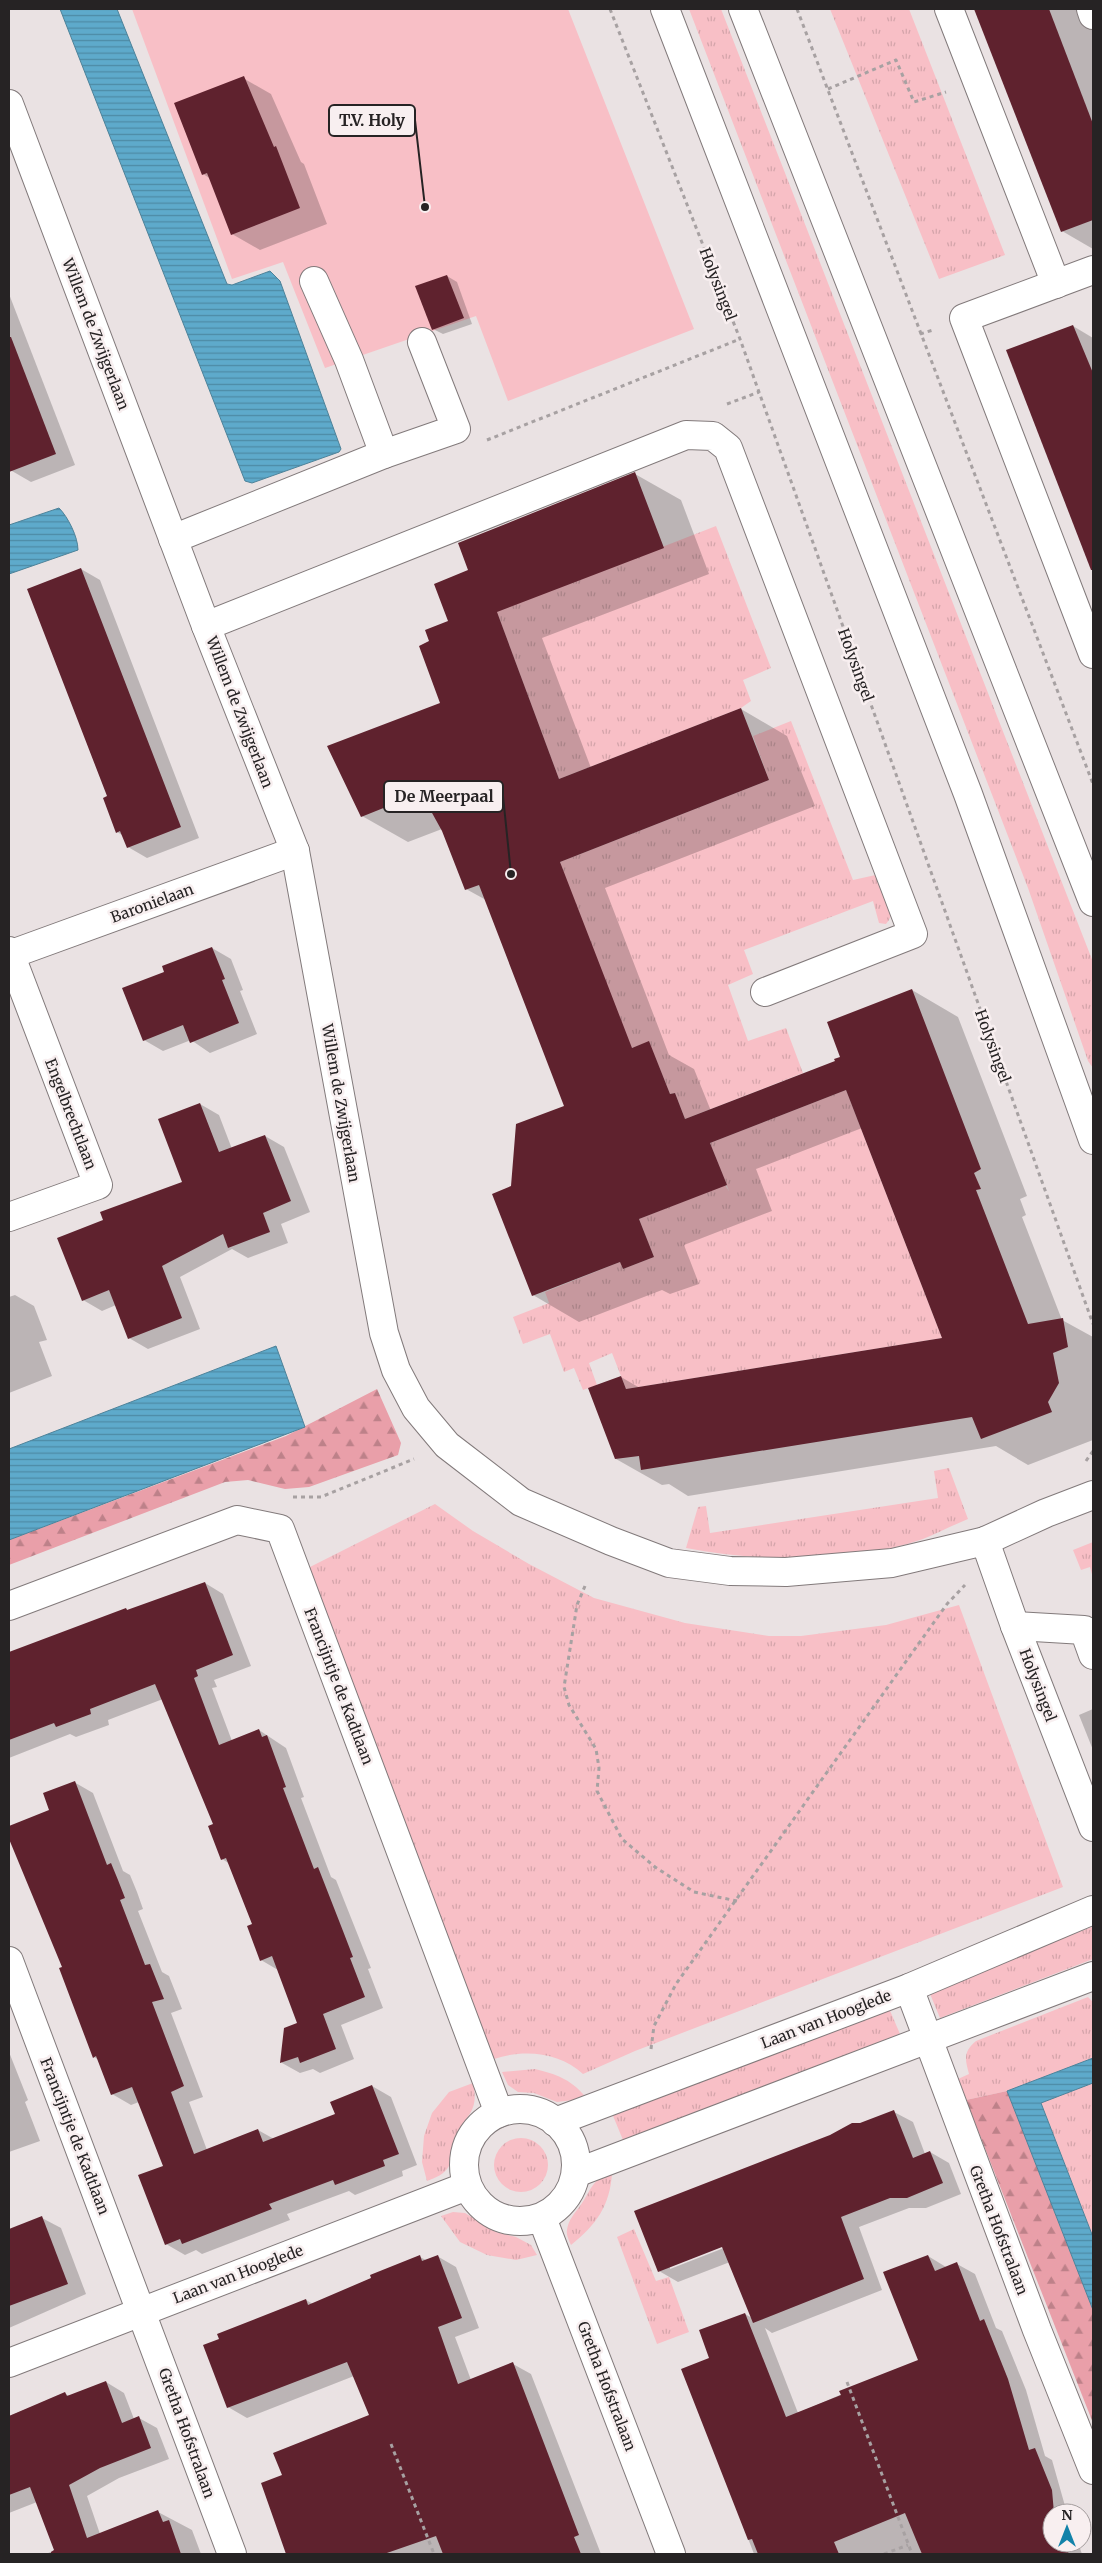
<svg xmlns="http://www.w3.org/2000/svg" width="1102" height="2563" font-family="Merriweather,serif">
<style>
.grass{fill:url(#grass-tufts)}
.forest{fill:url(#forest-firs)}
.pitch{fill:#f8bfc6}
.water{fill:url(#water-rules);stroke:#4d8299}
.shadow{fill:#0003;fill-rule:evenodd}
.building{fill:#5f222e}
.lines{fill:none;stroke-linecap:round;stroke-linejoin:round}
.minor-casing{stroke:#827a7b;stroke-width:30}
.path{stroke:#a7a1a2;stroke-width:3;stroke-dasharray:4 4;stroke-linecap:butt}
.minor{stroke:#fff;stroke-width:28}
.labels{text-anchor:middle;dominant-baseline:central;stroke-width:5;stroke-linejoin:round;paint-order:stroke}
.street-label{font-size:15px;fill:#262324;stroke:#f8eff0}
.leader{fill:none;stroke:#262324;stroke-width:2}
.callout-dot{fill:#262324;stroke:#f8eff0;stroke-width:2}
.callout{fill:#f8eff0;stroke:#262324;stroke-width:2}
.callout-label{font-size:16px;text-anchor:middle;font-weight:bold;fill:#262324}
</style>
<defs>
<pattern id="grass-tufts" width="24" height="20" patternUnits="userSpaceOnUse" patternTransform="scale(1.25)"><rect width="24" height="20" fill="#f8bfc6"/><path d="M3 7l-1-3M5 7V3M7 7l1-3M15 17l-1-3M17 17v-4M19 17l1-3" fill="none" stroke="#d4a4aa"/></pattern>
<pattern id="forest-firs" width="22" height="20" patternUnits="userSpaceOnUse" patternTransform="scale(1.25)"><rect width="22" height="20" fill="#e99fa9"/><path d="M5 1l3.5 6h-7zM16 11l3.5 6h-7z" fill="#bd8189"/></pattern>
<pattern id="water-rules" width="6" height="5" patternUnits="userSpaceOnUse" patternTransform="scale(1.25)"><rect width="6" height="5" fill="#5eaacb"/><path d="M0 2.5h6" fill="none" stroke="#4d8aa5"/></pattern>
</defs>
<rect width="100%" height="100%" fill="#eae2e3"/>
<g class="grass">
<path d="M689 9H721L1093 962V1068L1088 1061 1028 888Z"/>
<path d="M830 9H909L1005 255 939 279Z"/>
<path d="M716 526 771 668 743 680 751 701 741 708 559 779 498 615 485 616Z"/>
<path d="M791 721 853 880 880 874C886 890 900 908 886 924L879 923 873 901 744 950 753 974 728 985 748 1041 786 1028 803 1073 685 1119 675 1093 670 1094 649 1042 620 1052 560 862 769 780 753 736Z"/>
<path d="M846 1090 942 1338 626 1389 612 1353 589 1363 597 1385 583 1390 574 1368 564 1372 550 1334 523 1344 513 1317 549 1303 545 1292 620 1262 623 1269 654 1257 639 1219 725 1185 729 1191 710 1143Z"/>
<path d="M949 1468 968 1519C953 1525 938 1533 923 1539 851 1564 760 1562 686 1548L698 1507 706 1506 710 1533 938 1498 934 1471Z"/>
<path d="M435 1504 473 1531 529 1564 594 1598 685 1623 769 1636H801L886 1625 959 1605 1063 1887 635 2051 583 2074C559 2052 524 2049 494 2059L306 1569Z"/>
<path d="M1093 1542V1578L1090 1567 1081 1570 1073 1550Z"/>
<path d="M1092 1927 1093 1959 940 2018 928 1989Z"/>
<path d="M1088 1997 1093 2002V2058L1007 2091 966 2100 958 2079 969 2074C965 2059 963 2052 976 2041Z"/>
<path d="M888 2006 900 2034 623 2140 611 2111Z"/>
<path d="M535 2069C556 2074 570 2079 584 2095L573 2100 557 2102 534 2093 518 2092 508 2085 502 2072Z"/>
<path d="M473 2083C480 2114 464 2115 454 2139 451 2147 453 2158 449 2166 445 2174 435 2178 427 2181L422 2162 424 2136 432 2113 449 2092Z"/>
<path d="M1093 2083V2237L1041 2102Z"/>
<circle cx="521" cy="2165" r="27"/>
<path d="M612 2173C610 2206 596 2225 571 2245 569 2241 566 2234 567 2230 568 2220 575 2213 580 2206 592 2190 590 2180 612 2173Z"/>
<path d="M453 2212 465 2213 496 2232 516 2237 531 2245 537 2255 516 2260 487 2255 460 2242 441 2216Z"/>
<path d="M634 2229 656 2281 669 2277 689 2332 657 2344 617 2237Z"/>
</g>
<g class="forest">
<path d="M377 1389 401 1443 398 1455 309 1487 285 1489 248 1480 225 1482 9 1565V1540L286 1436Z"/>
<path d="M1007 2091 1093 2310V2423L966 2100Z"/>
</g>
<path class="pitch" d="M132 9H568L694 329 508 401 476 316 325 368 283 262 232 279Z"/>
<g class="water">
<path d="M60 9H117L227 284 232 285 270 271 280 281 341 449 339 452 252 483 245 481Z"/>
<path d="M59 508C68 517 78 537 78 550L9 574V525Z"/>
<path d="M276 1346 305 1427 9 1540V1449Z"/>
<path d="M1093 2058V2083L1041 2103 1093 2237V2310L1007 2091Z"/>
</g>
<g class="shadow">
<path d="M976 9H1093V249L1062 231Z"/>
<path d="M243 78 271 94 301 162 304 164 327 224 260 250 232 234 211 179 203 174Z"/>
<path d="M447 276 457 282 472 324 443 334 433 329Z"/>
<path d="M9 294 75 465 31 482 12 471 9 462Z"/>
<path d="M1073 326 1093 338V573L1008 351Z"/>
<path d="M635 474 681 500 709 574 542 638 591 768 741 709 787 736 815 806 605 888 669 1055 694 1069 711 1111 837 1062 912 990 958 1017 1027 1196 1020 1199 1026 1215 1022 1217 1062 1320 1093 1337V1440L1028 1465 996 1446 688 1496 669 1484 662 1485 616 1459 621 1377 640 1388 944 1339 862 1128 756 1169 772 1211 684 1245 699 1284 670 1294 662 1290 579 1322 533 1295 513 1187 566 1106 486 900 466 889 442 829 408 842 362 816 442 703 431 642 449 622 470 571Z"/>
<path d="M81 569 100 580 199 838 147 858 128 847 124 836 117 832Z"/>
<path d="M212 948 231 959 243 990 240 991 257 1034 210 1053 191 1040 163 1051 144 1040 165 972Z"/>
<path d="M200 1104 219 1115 232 1149 265 1136 284 1147 310 1212 281 1224 288 1243 248 1258 232 1249 180 1277 200 1329 148 1349 129 1338 116 1305 102 1311 83 1300 105 1221 183 1183Z"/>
<path d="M15 1295 34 1306 47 1340 39 1342 52 1376 9 1393V1297Z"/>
<path d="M205 1583 223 1594 251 1666 214 1680 217 1687 212 1688 232 1741 259 1730 286 1748 304 1797 301 1798 331 1877 336 1880 361 1943 371 1968 368 1969 383 2008 341 2025 354 2059 320 2073 313 2069 300 2073 282 2063 285 2029 299 2024 278 1970 261 1960 253 1925 230 1864 222 1859 210 1826 214 1825 163 1699 108 1720 109 1725 76 1737 70 1734 9 1758V1654L126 1609 129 1611Z"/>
<path d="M1093 1709V1750L1079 1715Z"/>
<path d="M74 1782 93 1793 123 1871 130 1875 137 1892 143 1909 138 1911 162 1972 169 1976 182 2009 171 2013 203 2097 189 2102 207 2150 258 2130 274 2139 337 2115 372 2086 391 2097 417 2165 402 2171 403 2176 355 2195 349 2191 287 2214 290 2220 202 2254 196 2250 185 2255 166 2244 165 2167 139 2102 131 2105 112 2094 99 2060 94 2057 63 1967 51 1811Z"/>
<path d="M9 2052 28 2100 25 2102 40 2141 9 2152Z"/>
<path d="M894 2112 913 2122 925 2154 930 2152 949 2163 961 2194 926 2208H909L859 2227 882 2290 772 2333 765 2328 798 2413 919 2361 928 2256 946 2267 957 2264 975 2274 996 2328 1002 2331 1026 2390 1045 2456 1052 2460 1067 2513H1052V2543H1078L1082 2554H754L683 2369 711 2359 745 2314 752 2318 730 2262 678 2282 659 2271 861 2124ZM728 2244 729 2246 670 2269V2266Z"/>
<path d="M42 2218 61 2228 86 2294 9 2328V2230Z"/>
<path d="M437 2256 456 2267 479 2328 455 2337 471 2380 513 2364 531 2374 601 2554H291L263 2484 283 2476 370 2416 354 2376 247 2418 228 2407 306 2300 313 2304 420 2257 426 2260Z"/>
<path d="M106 2382 124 2393 134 2419 139 2418 157 2428 169 2459 119 2478 87 2496 100 2534 158 2512 192 2530 201 2554H46L55 2550 37 2502 9 2513V2416L65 2394 70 2396Z"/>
</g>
<g class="building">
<path d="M974 9H1049L1093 124V220L1061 232Z"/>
<path d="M244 76 274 147 276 146 300 208 231 235 207 173 202 175 174 103Z"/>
<path d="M447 275 464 318 432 330 415 286Z"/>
<path d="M1073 325 1093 373V570H1091L1006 350Z"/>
<path d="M9 337H11L56 454 9 472Z"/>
<path d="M635 472 664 548 497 612 559 779 741 708 769 780 560 862 632 1048 649 1041 670 1094 675 1093 685 1119 835 1061 834 1059 840 1057 827 1022 912 989 981 1169 974 1173 981 1189 976 1190 1028 1324 1063 1318 1068 1347 1053 1353 1059 1383 1048 1402 1052 1412 981 1439 972 1417 641 1470 639 1456 615 1459 588 1388 621 1376 626 1389 942 1338 846 1090 710 1143 727 1185 639 1219 654 1257 623 1269 620 1262 532 1296 492 1194 511 1186 516 1124 564 1106 479 885 465 890 442 831 421 793 361 817 327 746 440 703 419 646 429 641 425 630 448 621 434 584 468 570 458 543Z"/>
<path d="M81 568 181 827 127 848 120 831 116 833 103 798 107 796 27 589Z"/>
<path d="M212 947 225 979 222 980 239 1023 190 1043 183 1025 143 1041 122 988 164 972 162 966Z"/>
<path d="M200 1103 219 1152 265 1135 291 1201 263 1213 270 1232 228 1248 223 1234 162 1266 182 1318 128 1339 109 1290 82 1301 57 1238 103 1220 100 1212 182 1182 158 1119Z"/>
<path d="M205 1582 233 1655 196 1670 198 1676 194 1678 219 1745 259 1729 262 1737 267 1735 286 1787 283 1788 314 1869 318 1867 343 1931 353 1957 350 1958 365 1997 323 2014 336 2049 300 2063 298 2057 280 2063 284 2028 297 2023 272 1956 260 1961 247 1926 252 1924 226 1858 221 1860 208 1826 213 1824 155 1684 90 1709 91 1714 56 1727 54 1723 9 1740V1652L126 1608 127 1610Z"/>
<path d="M75 1781 107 1865 111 1863 118 1880 125 1898 120 1900 145 1965 150 1964 164 1999 152 2002 184 2086 171 2092 194 2154 258 2129 263 2142 335 2114 330 2102 372 2085 399 2154 383 2160 385 2166 335 2185 333 2180 269 2204 272 2209 182 2244 180 2239 165 2245 138 2175 163 2166 132 2087 111 2095 96 2056 93 2058 59 1968 62 1967 9 1839V1826L49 1810 43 1793Z"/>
<path d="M894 2110 913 2158 930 2151 943 2183 907 2198H890L841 2217 864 2279 753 2323 722 2247 658 2272 634 2211 830 2135 852 2123H860Z"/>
<path d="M42 2216 68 2284 9 2306V2229Z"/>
<path d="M420 2255 422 2261 438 2255 462 2318 438 2327 458 2384 513 2362 579 2535 574 2537 581 2554H443L436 2536 384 2554H286L261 2483 282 2475 273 2453 369 2415 347 2362 227 2408 203 2345 219 2339 217 2334 306 2299 308 2305 371 2278 370 2275Z"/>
<path d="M928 2255 935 2271 957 2262 980 2321 984 2319 1008 2379 1029 2450 1035 2448 1052 2490 1054 2513H1052V2543H1064L1069 2554H922L905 2513 834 2542 839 2554H758L752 2539 748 2540 681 2369 709 2358 699 2330 745 2313 786 2417 841 2395 839 2391 918 2360 883 2272Z"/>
<path d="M106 2381 122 2423 139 2416 151 2448 100 2468 69 2485 87 2538 158 2510 163 2522 169 2520 181 2554H51V2552L54 2550 30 2487 9 2495V2416L65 2392 67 2396Z"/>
</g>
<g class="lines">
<defs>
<g id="minor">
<path d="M665 9 968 794 1093 1140"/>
<path d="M743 9 1093 902"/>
<path d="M949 9 1056 284"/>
<path d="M1091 9 1093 15"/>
<path d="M9 104 206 626 295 851 384 1333 396 1370 416 1408 447 1445 521 1502 611 1541 669 1563 730 1571 786 1572 892 1563 985 1541 1046 1513 1093 1495"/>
<path d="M1093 270 964 318 1093 654"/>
<path d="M384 454 456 429 422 342"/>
<path d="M173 539 384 454 349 360 314 281"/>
<path d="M206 626 686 435 713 436 728 448 913 934 765 992"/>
<path d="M9 951 98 1185 9 1217"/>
<path d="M9 955 295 851"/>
<path d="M985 1541 1015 1626 1093 1827"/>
<path d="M9 1606 237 1520 280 1529 499 2113"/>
<path d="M1015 1626 1084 1630 1093 1655"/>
<path d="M9 1961 232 2554"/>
<path d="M909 1988 1037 2330 1093 2470"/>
<circle cx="520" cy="2165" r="56"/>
<path d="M555 2122 909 1988 1093 1910"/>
<path d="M576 2173 1093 1976"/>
<path d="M542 2218 671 2554"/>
<path d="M9 2363 467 2186"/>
</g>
</defs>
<use href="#minor" class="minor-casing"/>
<g class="path">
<path d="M610 9 740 339 1093 1324"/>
<path d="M797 9 1093 784"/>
<path d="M828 89 896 60 914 102 946 92"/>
<path d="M920 334 933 330"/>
<path d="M727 404 759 392"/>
<path d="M487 440 740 339"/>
<path d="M1086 1461 1093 1451"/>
<path d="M293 1497H321L414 1459"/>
<path d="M585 1586 577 1605 564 1687 569 1705 596 1749 599 1768 597 1791 622 1839 655 1867 694 1892 737 1901"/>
<path d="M651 2049 654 2026 676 1984 947 1604 965 1585"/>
<path d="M847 2382 912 2554"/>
<path d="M391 2444 434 2554"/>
<path d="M884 2554 908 2545"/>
</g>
<use href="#minor" class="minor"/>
</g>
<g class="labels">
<g class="street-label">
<text transform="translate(718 284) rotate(69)">Holysingel</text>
<text transform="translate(96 334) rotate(69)">Willem de Zwijgerlaan</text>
<text transform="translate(856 665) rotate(70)">Holysingel</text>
<text transform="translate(240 712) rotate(69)">Willem de Zwijgerlaan</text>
<text transform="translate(152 903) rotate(-20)">Baronielaan</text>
<text transform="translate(993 1046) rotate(70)">Holysingel</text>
<text transform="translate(341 1103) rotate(80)">Willem de Zwijgerlaan</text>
<text transform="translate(71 1114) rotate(69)">Engelbrechtlaan</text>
<text transform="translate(1038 1685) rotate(69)">Holysingel</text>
<text transform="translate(339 1686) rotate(69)">Francijntje de Kadtlaan</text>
<text transform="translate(826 2019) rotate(-21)">Laan van Hooglede</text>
<text transform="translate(75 2136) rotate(69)">Francijntje de Kadtlaan</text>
<text transform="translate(999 2230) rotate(69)">Gretha Hofstralaan</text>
<text transform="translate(238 2274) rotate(-21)">Laan van Hooglede</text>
<text transform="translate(607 2386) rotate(69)">Gretha Hofstralaan</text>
<text transform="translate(187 2433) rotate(70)">Gretha Hofstralaan</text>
</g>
</g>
<path class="leader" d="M425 207L415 120M511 874L503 796"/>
<g class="callout-dot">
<circle cx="425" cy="207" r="5"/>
<circle cx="511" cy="874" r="5"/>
</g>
<g class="callout">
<rect x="329" y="105" width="86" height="31" rx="5"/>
<rect x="384" y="781" width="119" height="31" rx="5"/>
</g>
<g class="callout-label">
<text x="372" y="126">T.V. Holy</text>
<text x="444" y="802">De Meerpaal</text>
</g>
<rect width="1102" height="2563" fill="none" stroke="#262324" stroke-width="20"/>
<g transform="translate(1067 2528)"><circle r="24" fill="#f8eff0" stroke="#a49d9e"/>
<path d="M0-4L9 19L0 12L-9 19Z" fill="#1282a9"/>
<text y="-8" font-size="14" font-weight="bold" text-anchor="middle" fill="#262324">N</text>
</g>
</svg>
